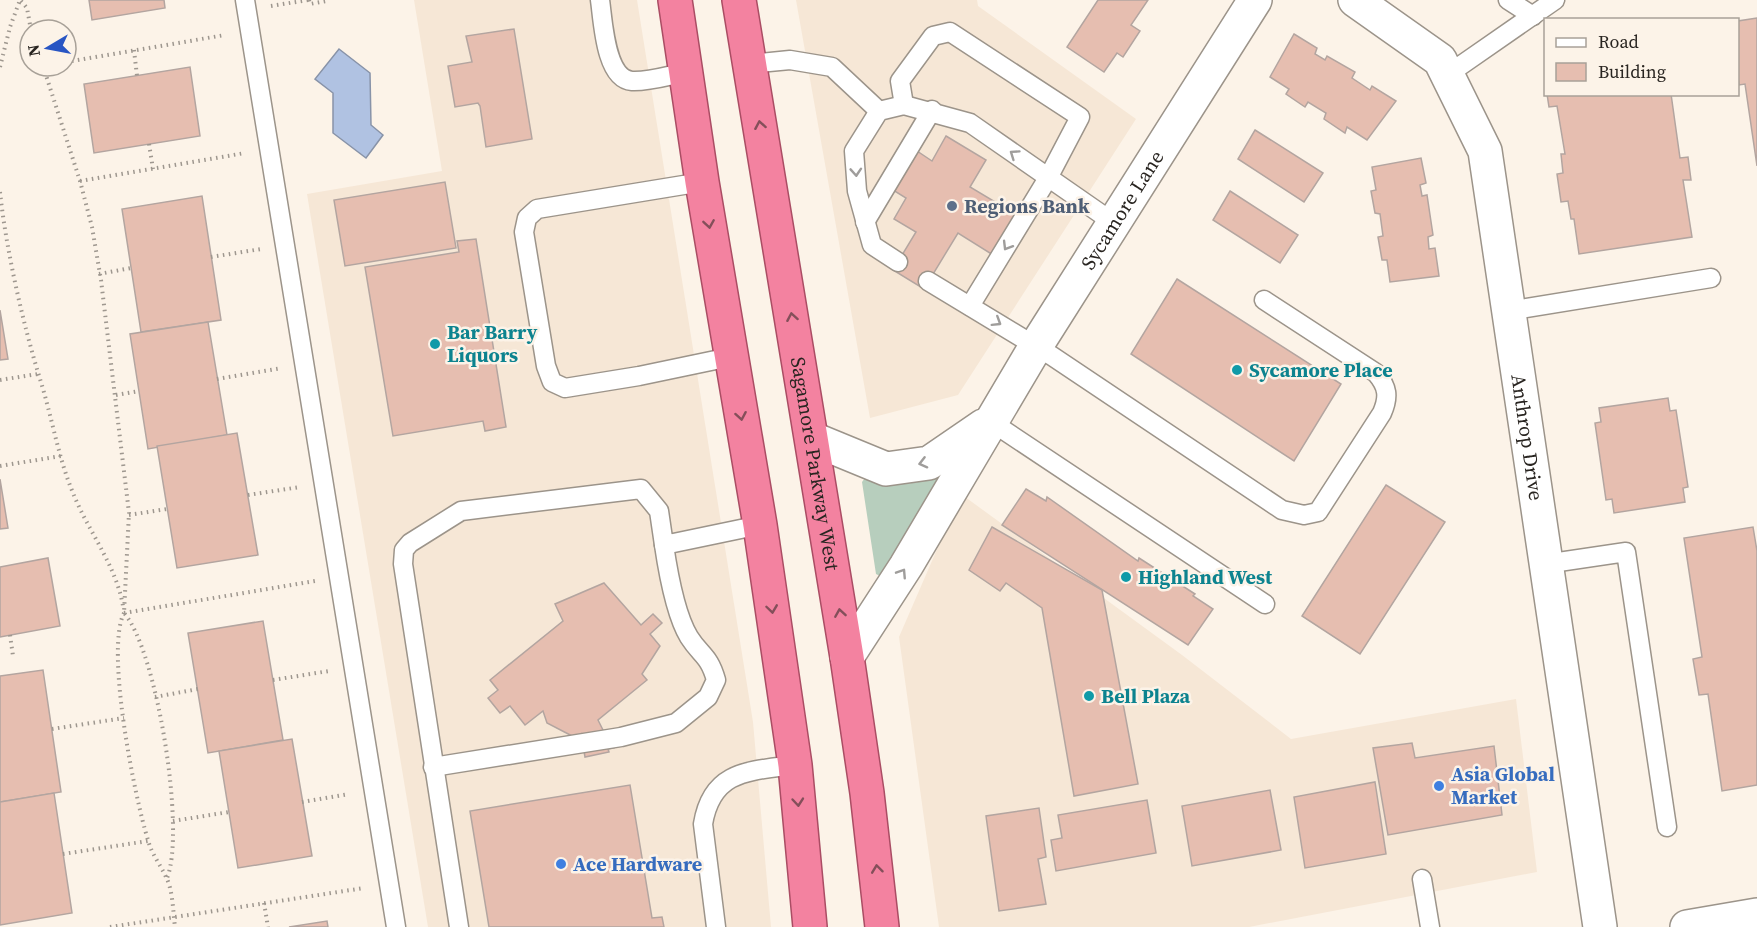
<svg xmlns="http://www.w3.org/2000/svg" width="1757" height="927" font-family="'Source Serif 4',serif">
<style>
.built{fill:#f6e7d6}
.green{fill:#b7cebd}
.water{fill:#b0c2e2;stroke:#8893a8;stroke-width:1.5}
.building{fill:#e6beb0;stroke:#b3a5a0;stroke-width:1.5}
.lines{fill:none;stroke-linecap:round;stroke-linejoin:round}
.service-casing{stroke:#9c948a;stroke-width:21}
.minor-casing{stroke:#9c948a;stroke-width:36}
.tertiary-casing{stroke:#9c948a;stroke-width:36}
.trunk-casing{stroke:#aa4d64;stroke-width:36}
.path{stroke:#9e978f;stroke-width:4;stroke-dasharray:1.5 4.5;stroke-linecap:butt}
.service{stroke:#fff;stroke-width:18}
.minor{stroke:#fff;stroke-width:33}
.tertiary{stroke:#fff;stroke-width:33}
.trunk{stroke:#f382a0;stroke-width:33}
.oneway{stroke:#844f5a}
.oneway2{stroke:#9f9d9b}
.service-dot{fill:#5c6f8a;stroke:#fcf3e8;stroke-width:2}
.culture-dot{fill:#0f9aa8;stroke:#fcf3e8;stroke-width:2}
.shop-dot{fill:#3f7fe0;stroke:#fcf3e8;stroke-width:2}
.labels{text-anchor:middle;dominant-baseline:central;stroke-width:5;stroke-linejoin:round;paint-order:stroke}
.service-label{font-size:20px;font-weight:bold;fill:#4e5e75;stroke:#fcf3e8;text-anchor:start}
.street-label{font-size:20px;fill:#292521;stroke:#fcf3e8}
.culture-label{font-size:20px;font-weight:bold;fill:#0d838f;stroke:#fcf3e8;text-anchor:start}
.shop-label{font-size:20px;font-weight:bold;fill:#366cbe;stroke:#fcf3e8;text-anchor:start}
</style>
<rect width="100%" height="100%" fill="#fcf3e8"/>
<g class="built">
<path d="M414 0H637L753 722 771 927H428L307 194 442 171Z"/>
<path d="M796 0H977L978 6 1136 119 958 395 870 418Z"/>
<path d="M961 494 1182 655 1291 739 1516 699 1537 872 1249 927H939L899 637Z"/>
</g>
<path class="green" d="M940 472H945L884 573 880 576 876 574 862 482 865 478C894 484 914 489 940 472Z"/>
<path class="water" d="M339 49 370 73 371 125 383 135 366 158 333 133V93L315 79Z"/>
<g class="building">
<path d="M89 0H164L165 8 92 20Z"/>
<path d="M1098 0H1148L1131 25 1140 31 1123 57 1117 53 1104 72 1067 47Z"/>
<path d="M1757 18V166L1745 84 1739 85 1738 78V21Z"/>
<path d="M514 29 532 139 486 147 480 106 478 103 455 107 448 66 472 62 466 36Z"/>
<path d="M1294 34 1317 48 1315 54 1325 60 1327 56 1355 72 1352 78 1370 90 1372 86 1396 101 1367 140 1347 127 1345 133 1324 119 1326 113 1308 102 1305 107 1286 94 1289 89 1270 77Z"/>
<path d="M190 67 200 136 94 153 84 84Z"/>
<path d="M1547 94H1671L1680 158 1688 157 1691 180H1683L1692 237 1579 254 1574 219H1571L1568 201 1561 202 1557 174 1563 173 1561 154H1565L1557 106 1549 107Z"/>
<path d="M1255 130 1323 173 1304 202 1238 159Z"/>
<path d="M946 136 986 160 970 187 1017 215 993 255 958 233 924 289 893 270 916 232 894 219 906 198 893 190 917 151 932 161Z"/>
<path d="M1421 158 1426 183 1420 185 1422 196 1427 195 1433 235 1428 237 1429 249 1435 248 1439 276 1390 282 1387 260H1382L1378 237 1383 236 1380 214 1375 213 1371 191 1376 190 1372 167Z"/>
<path d="M445 182 456 248 345 266 334 200Z"/>
<path d="M1230 191 1298 235 1280 263 1213 220Z"/>
<path d="M202 196 221 320 141 332 122 209Z"/>
<path d="M476 239 506 427 485 431 483 421 393 436 365 267 459 252 457 241Z"/>
<path d="M1177 279 1341 384 1294 461 1131 354Z"/>
<path d="M0 310 8 359 0 360Z"/>
<path d="M208 322 227 435 148 449 130 334Z"/>
<path d="M1668 398 1670 411 1676 410 1688 487 1683 488 1685 502 1614 513 1612 499 1606 500 1595 423 1601 422 1599 408Z"/>
<path d="M237 433 258 555 177 568 157 446Z"/>
<path d="M0 479 8 528 0 529Z"/>
<path d="M1386 485 1445 522 1360 654 1302 616Z"/>
<path d="M1026 489 1046 501 1047 497 1138 561 1139 558 1195 594 1193 596 1213 609 1188 645 1002 525Z"/>
<path d="M992 527 1102 590 1138 784 1074 796 1042 608 1006 583 1000 591 969 570Z"/>
<path d="M1753 527 1757 551V785L1722 791 1708 694 1699 695 1693 659 1702 657 1684 538Z"/>
<path d="M48 558 60 626 0 637V567Z"/>
<path d="M604 583 641 625 653 614 662 623 650 634 660 646 642 674 647 680 598 720 605 734 611 733 614 748 608 749 609 752 585 757 581 734 576 738 547 723 543 711 525 725 510 706 500 713 488 698 498 690 490 680 563 621 555 604Z"/>
<path d="M263 621 283 740 208 753 188 633Z"/>
<path d="M43 670 61 792 0 802V676Z"/>
<path d="M292 739 312 856 238 868 219 751Z"/>
<path d="M1412 743 1415 758 1494 746 1502 815 1388 835 1373 748Z"/>
<path d="M1375 782 1386 854 1305 868 1294 797Z"/>
<path d="M630 785 652 918 662 917 664 927H489L470 811Z"/>
<path d="M1270 790 1281 850 1192 866 1182 806Z"/>
<path d="M54 793 72 913 0 925V802Z"/>
<path d="M1147 800 1156 853 1056 871 1051 840 1062 838 1058 815Z"/>
<path d="M1039 808 1046 857 1038 859 1046 904 999 911 986 816Z"/>
<path d="M327 921 328 927H289Z"/>
</g>
<g class="lines">
<defs>
<g id="service">
<path d="M245 0 396 927"/>
<path d="M600 0C603 20 605 79 632 81 649 82 670 75 687 72"/>
<path d="M1508 0 1533 16"/>
<path d="M750 64 790 60 832 67 879 111"/>
<path d="M1447 75 1555 0"/>
<path d="M904 105 900 81 933 36 950 32 1080 117 1048 178 970 306"/>
<path d="M702 182 537 209 527 218 524 232 546 366 552 382 565 388 639 376 730 357"/>
<path d="M865 222 932 110"/>
<path d="M898 262 872 245 857 191 854 151 879 111 904 105 970 123 1114 223"/>
<path d="M928 281 1052 356 1282 510 1304 515 1318 512 1382 413C1389 397 1388 387 1376 373L1264 300"/>
<path d="M1508 311 1711 278"/>
<path d="M990 421 1265 604"/>
<path d="M1545 564 1626 552 1667 827"/>
<path d="M433 767 621 737 676 723 708 697 716 680C709 655 701 656 689 637 675 614 668 572 664 545"/>
<path d="M1422 879 1430 927"/>
<path d="M459 927 403 564 404 550 410 543 461 511 641 489 659 511 664 545 760 525"/>
<path d="M716 927 703 824C712 770 749 771 795 765"/>
</g>
<g id="minor">
<path id="s1" d="M1355 0 1440 60 1485 151 1600 927"/>
<path d="M813 439 886 469 929 463 983 426"/>
<path id="s2" d="M847 657 906 566 1036 346 1255 0"/>
</g>
<path id="tertiary" d="M1687 927 1757 915"/>
<g id="trunk">
<path d="M675 0 702 182 760 525 795 765 810 927"/>
<path id="s3" d="M739 0 847 657 867 793 882 927"/>
</g>
</defs>
<use href="#service" class="service-casing"/>
<use href="#minor" class="minor-casing"/>
<use href="#tertiary" class="tertiary-casing"/>
<use href="#trunk" class="trunk-casing"/>
<g class="path">
<path d="M309 0 310 4 326 1"/>
<path d="M21 1 27 8 31 30"/>
<path d="M271 6 308 0"/>
<path d="M134 50 137 76"/>
<path d="M66 62 225 35"/>
<path d="M43 66 80 181 92 227 101 280 129 513 124 613C157 650 186 832 167 878"/>
<path d="M0 67 10 27 20 0"/>
<path d="M149 144 153 169"/>
<path d="M80 181 245 153"/>
<path d="M0 192C6 249 23 324 40 379 52 417 58 457 73 493 88 531 116 565 123 606"/>
<path d="M211 257 261 249"/>
<path d="M99 274 131 268"/>
<path d="M217 379 282 368"/>
<path d="M0 380 38 374"/>
<path d="M116 395 139 391"/>
<path d="M0 466 61 456"/>
<path d="M248 495 300 487"/>
<path d="M129 515 167 509"/>
<path d="M124 613C105 650 135 799 148 840 152 855 160 864 166 877 173 890 173 912 175 927"/>
<path d="M124 613 315 581"/>
<path d="M10 635 13 656"/>
<path d="M273 680 329 671"/>
<path d="M155 697 198 689"/>
<path d="M52 729 124 718"/>
<path d="M302 802 349 794"/>
<path d="M173 821 229 812"/>
<path d="M63 854 148 841"/>
<path d="M264 903 268 927"/>
<path d="M110 927 364 888"/>
</g>
<use href="#service" class="service"/>
<use href="#minor" class="minor"/>
<use href="#tertiary" class="tertiary"/>
<use href="#trunk" class="trunk"/>
</g>
<defs><path id="oneway-chevron" d="M-2-3.5L2.5 0L-2 3.5" fill="none" stroke-width="1.6" stroke-linecap="round" stroke-linejoin="round" transform="scale(1.5)"/></defs>
<g class="oneway">
<use href="#oneway-chevron" transform="translate(760 125) rotate(-100)"/>
<use href="#oneway-chevron" transform="translate(709 224) rotate(81)"/>
<use href="#oneway-chevron" transform="translate(792 317) rotate(-100)"/>
<use href="#oneway-chevron" transform="translate(741 416) rotate(80)"/>
<use href="#oneway-chevron" transform="translate(772 609) rotate(82)"/>
<use href="#oneway-chevron" transform="translate(840 613) rotate(-99)"/>
<use href="#oneway-chevron" transform="translate(798 802) rotate(85)"/>
<use href="#oneway-chevron" transform="translate(877 869) rotate(-97)"/>
</g>
<g class="oneway2">
<use href="#oneway-chevron" transform="translate(1014 154) rotate(-145)"/>
<use href="#oneway-chevron" transform="translate(856 172) rotate(86)"/>
<use href="#oneway-chevron" transform="translate(1007 246) rotate(121)"/>
<use href="#oneway-chevron" transform="translate(997 322) rotate(32)"/>
<use href="#oneway-chevron" transform="translate(923 463) rotate(166)"/>
<use href="#oneway-chevron" transform="translate(902 573) rotate(-57)"/>
</g>
<circle class="service-dot" cx="952" cy="206" r="6"/>
<g class="culture-dot">
<circle cx="435" cy="344" r="6"/>
<circle cx="1237" cy="370" r="6"/>
<circle cx="1126" cy="577" r="6"/>
<circle cx="1089" cy="696" r="6"/>
</g>
<g class="shop-dot">
<circle cx="1439" cy="786" r="6"/>
<circle cx="561" cy="864" r="6"/>
</g>
<g class="labels">
<g class="service-label">
<text x="964" y="206">Regions Bank</text>
</g>
<g class="street-label">
<text stroke="none"><textPath href="#s2" startOffset="525">Sycamore Lane</textPath></text>
<text stroke="none"><textPath href="#s1" startOffset="495">Anthrop Drive</textPath></text>
<text stroke="none"><textPath href="#s3" startOffset="470">Sagamore Parkway West</textPath></text>
</g>
<g class="culture-label">
<text x="447" y="332">Bar Barry<tspan x="447" dy="23">Liquors</tspan></text>
<text x="1249" y="370">Sycamore Place</text>
<text x="1138" y="577">Highland West</text>
<text x="1101" y="696">Bell Plaza</text>
</g>
<g class="shop-label">
<text x="1451" y="774">Asia Global<tspan x="1451" dy="23">Market</tspan></text>
<text x="573" y="864">Ace Hardware</text>
</g>
</g>
<rect x="1544" y="18" width="195" height="78" fill="#fcf3e8" stroke="#a8a198" stroke-width="1.5"/>
<rect x="1556" y="38" width="30" height="9" fill="#ffffff" stroke="#a8a198" stroke-width="1.5"/>
<text x="1598" y="48" font-size="18" fill="#292521">Road</text>
<rect x="1556" y="63" width="30" height="18" fill="#e6beb0" stroke="#a8a198" stroke-width="1.5"/>
<text x="1598" y="78" font-size="18" fill="#292521">Building</text>
<g transform="translate(48 48) rotate(260)"><circle r="28" fill="#fcf3e8" stroke="#a8a198" stroke-width="1.5"/>
<path d="M0-4.5L10 22L0 15L-10 22Z" fill="#2855c3"/>
<text y="-9" font-size="16" font-weight="bold" text-anchor="middle" fill="#292521">N</text>
</g>
</svg>
